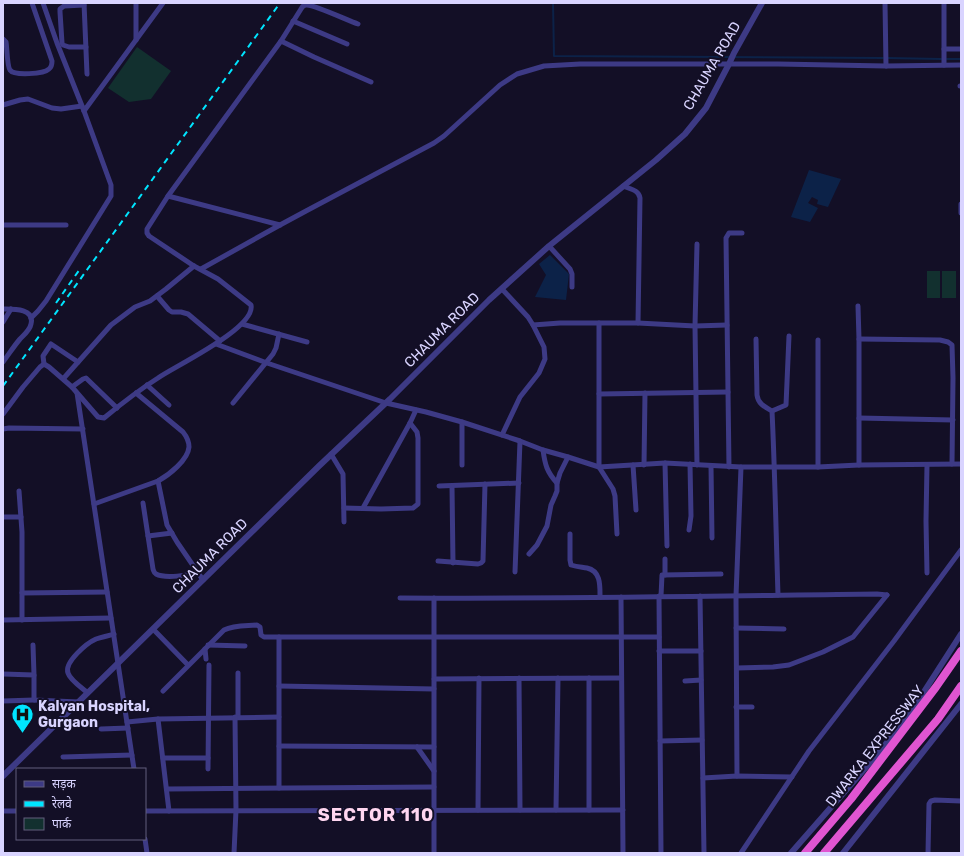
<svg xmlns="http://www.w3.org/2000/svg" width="964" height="856" font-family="Rubik,'Noto Sans Devanagari',sans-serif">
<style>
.green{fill:#12302f}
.water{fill:#0c2248}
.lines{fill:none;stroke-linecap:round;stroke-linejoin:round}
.stream{stroke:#0c2248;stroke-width:2}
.minor{stroke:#3d3a85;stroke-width:5}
.tertiary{stroke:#3d3a85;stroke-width:6}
.trunk{stroke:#e055d1;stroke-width:8}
.rail{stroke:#00e5ff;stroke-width:2;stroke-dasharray:6 5;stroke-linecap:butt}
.labels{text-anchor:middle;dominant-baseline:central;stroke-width:4;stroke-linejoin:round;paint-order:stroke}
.street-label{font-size:14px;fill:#d9d4ff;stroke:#130f26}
.poi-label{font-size:14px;font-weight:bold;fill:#d9d4ff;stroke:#130f26;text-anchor:start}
.district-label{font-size:18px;font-weight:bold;letter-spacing:1px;fill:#ffd6f0;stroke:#130f26}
</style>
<rect width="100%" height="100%" fill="#130f26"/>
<g class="green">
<path d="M137 47 171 71 151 99 129 102 108 88Z"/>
<rect x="927" y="271" width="13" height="27"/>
<rect x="942" y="271" width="14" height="27"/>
</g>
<g class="water">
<path d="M809 170 841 179 828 207 817 204 818 200 812 197 808 203 818 208 810 222 791 217Z"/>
<path d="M550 255 569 274 566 300 535 297 546 275 539 264Z"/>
</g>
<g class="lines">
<g class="stream">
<path d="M553 3 554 56 883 58"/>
<path d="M888 58 941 59"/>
<path d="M947 59H961"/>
</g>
<g class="minor">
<path d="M84 3 87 74"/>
<path d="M885 3 886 66"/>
<path d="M944 3V65"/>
<path d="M84 5 64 6 60 9V12L62 43 63 45 69 47H86"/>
<path d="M293 21 347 44"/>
<path d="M3 39 6 42C7 47 7 66 10 70 14 76 44 74 49 69 52 67 52 64 52 61L32 3"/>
<path d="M136 40V3"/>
<path d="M281 41 301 9C302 7 303 5 306 5 313 4 349 21 358 24"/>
<path d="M944 49H961"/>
<path d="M960 86H961"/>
<path d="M3 105 20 100 28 99 52 108 61 109 82 106"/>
<path d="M84 111 163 3"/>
<path d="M623 186C630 189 639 190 640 198L638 323"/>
<path d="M168 196 280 225"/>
<path d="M961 204V213"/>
<path d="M3 225H66"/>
<path d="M549 246 570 269 572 274V287"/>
<path d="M201 269 280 225 306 211 434 143 444 136 500 85 517 74 544 66 580 64H778L886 66 961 65"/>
<path d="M157 296 169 310 172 312H181L188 314 220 341"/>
<path d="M858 306 859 339V465"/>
<path d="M3 309C13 309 35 308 31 324 30 330 24 335 20 339 14 346 9 354 3 362"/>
<path d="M31 318 38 311 46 301 111 196V185L84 111 57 43 43 3"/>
<path d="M3 322 11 309"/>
<path d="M599 323V467L613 489 615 496 617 534"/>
<path d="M242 324 307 342"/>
<path d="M533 325 560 323H638L695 326 727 325"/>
<path d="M756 339 757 395C758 404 765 407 772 411 775 473 776 534 778 595"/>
<path d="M859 339 940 340 948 342 952 345 953 378 952 464"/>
<path d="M818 340V467"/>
<path d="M216 344 267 363 386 403 426 412 462 422 520 441 543 450 568 457 599 467 665 463 741 467H818L859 465 961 464"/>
<path d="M44 364 43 356 51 344 78 362"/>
<path d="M63 379 111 325 135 307 150 301 166 289 194 266"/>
<path d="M147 385 169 405"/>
<path d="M72 387 83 379 86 378 117 408"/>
<path d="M77 393 134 769"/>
<path d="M599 394 728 392"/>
<path d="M233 403 273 354 276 348 279 334"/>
<path d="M772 411 786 405 789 336"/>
<path d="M3 414 23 387 40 367 44 364 49 367 72 387 98 417 104 418C121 404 139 390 158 378 175 366 256 328 251 305L218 279 194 266 149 236 147 233V229L168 196 281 41 314 57 371 82"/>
<path d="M859 418 953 420"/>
<path d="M3 429 9 428 83 429"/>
<path d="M502 435 520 397 539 373 545 359 544 347 533 325 528 317 502 289"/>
<path d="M543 450C545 465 547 472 557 483"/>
<path d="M331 454 343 474 344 522"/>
<path d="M665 463 667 546"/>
<path d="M462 465V422"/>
<path d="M633 465 636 510"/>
<path d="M644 465 645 393"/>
<path d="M697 465 695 326 697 244"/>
<path d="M711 466 712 538"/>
<path d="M729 467 726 238 729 233H742"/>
<path d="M158 481 167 525 177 542 203 580"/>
<path d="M439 486 519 483"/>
<path d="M452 486 453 563"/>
<path d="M19 491 22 532V620"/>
<path d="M143 503 153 569C154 572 154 573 156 574 165 579 189 575 198 573"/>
<path d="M94 504 158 481C169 475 188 460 189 447 189 441 187 437 183 432L136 393"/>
<path d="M344 508 381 509 413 508 418 504V438L417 432 410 423"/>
<path d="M363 508 410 423 416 410"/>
<path d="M3 517H21"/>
<path d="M689 530 691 516 690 464"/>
<path d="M570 534V560L571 565C577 567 581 567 587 568 601 571 600 586 600 597"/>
<path d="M148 536 172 533"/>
<path d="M529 554 537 545 547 526 551 505 555 496 557 491V483L560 473 568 457"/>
<path d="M665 559V575"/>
<path d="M438 561 478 564 481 563 483 561 485 484"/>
<path d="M515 572 520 441"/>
<path d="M927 573 926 521 927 465"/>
<path d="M22 593 107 592"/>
<path d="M659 596 661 853"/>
<path d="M661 596 662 575 721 574"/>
<path d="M700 596 704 853"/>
<path d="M621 597 623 853"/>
<path d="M400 598C559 599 718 596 877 594L887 595"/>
<path d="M434 598V853"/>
<path d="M3 620 111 618"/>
<path d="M736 628 784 629"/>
<path d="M153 629 188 665"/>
<path d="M279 637V788"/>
<path d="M33 645 34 675"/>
<path d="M208 645 245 646"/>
<path d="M205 649 206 659"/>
<path d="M659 651H701"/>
<path d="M737 668 773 667 789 665 823 652 853 637 887 595"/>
<path d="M238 673V717"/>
<path d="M3 674 34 675V700L78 702"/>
<path d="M519 678 520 810"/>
<path d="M589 678V810"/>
<path d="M434 679 621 678"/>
<path d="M685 681 701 680"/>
<path d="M279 686 434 689"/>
<path d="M163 691 224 630C234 625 246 626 257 625L260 627 261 635 264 637H659"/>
<path d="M88 693C82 688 70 680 68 673 64 662 87 643 96 639 102 637 108 636 114 634"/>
<path d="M3 701 34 700"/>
<path d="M736 707H752"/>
<path d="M158 719 169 811"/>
<path d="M127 722 158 719 279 717"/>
<path d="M101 729 128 728"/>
<path d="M660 741 702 740"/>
<path d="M279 746 434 747"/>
<path d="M417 747 434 771"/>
<path d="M63 757 132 755"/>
<path d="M163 758H208"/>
<path d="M208 769 209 665"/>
<path d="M737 776 736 596 741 467"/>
<path d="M703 778 737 776 792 777"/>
<path d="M167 789 434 787"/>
<path d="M478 810 479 678"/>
<path d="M556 810 558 678"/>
<path d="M3 811H17"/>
<path d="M145 811 623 810"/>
<path d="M145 839 147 853"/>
<path d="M234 853 236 810 235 717"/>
<path d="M741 853 809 751 894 641 961 550"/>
<path d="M928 853 929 804 931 801 935 800 961 801"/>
</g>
<g class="tertiary">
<path d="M3 776 319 466 390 399 489 300 549 246 656 160 685 134 706 108 729 64 734 53 762 3"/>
<path d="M791 853 882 749 918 701 961 634"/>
<path d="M843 853 961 704"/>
</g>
<g class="trunk">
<path d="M805 853 851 799 936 687 961 651"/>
<path d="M824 853 938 719 961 686"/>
</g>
<g class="rail">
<path d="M56 303 80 269"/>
<path d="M3 386 280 3"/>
</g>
</g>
<defs>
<symbol id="hospital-pin" viewBox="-11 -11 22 30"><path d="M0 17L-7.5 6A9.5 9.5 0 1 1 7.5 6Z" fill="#00e5ff" stroke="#130f26"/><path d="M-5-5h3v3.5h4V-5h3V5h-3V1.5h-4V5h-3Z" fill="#111"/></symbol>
</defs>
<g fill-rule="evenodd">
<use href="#hospital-pin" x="10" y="702" width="25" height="34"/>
</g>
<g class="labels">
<g class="street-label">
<text transform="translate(712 66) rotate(-60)">CHAUMA ROAD</text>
<text transform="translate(442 330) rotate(-45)">CHAUMA ROAD</text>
<text transform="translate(210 556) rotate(-45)">CHAUMA ROAD</text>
<text transform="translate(875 746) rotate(-52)">DWARKA EXPRESSWAY</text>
</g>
<g class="poi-label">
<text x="38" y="706">Kalyan Hospital,<tspan x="38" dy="16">Gurgaon</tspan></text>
</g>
<g class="district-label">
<text x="376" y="815">SECTOR 110</text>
</g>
</g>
<rect width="964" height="856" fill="none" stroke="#d9d4ff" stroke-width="8"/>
<rect x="16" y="768" width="130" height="72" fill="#130f26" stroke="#625e7d"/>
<rect x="24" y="781" width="20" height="6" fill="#3d3a85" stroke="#625e7d"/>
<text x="52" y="788" font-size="12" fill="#d9d4ff">सड़क</text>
<rect x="24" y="801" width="20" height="6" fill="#00e5ff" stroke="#625e7d"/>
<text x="52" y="808" font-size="12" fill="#d9d4ff">रेलवे</text>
<rect x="24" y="818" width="20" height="12" fill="#12302f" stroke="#625e7d"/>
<text x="52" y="828" font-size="12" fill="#d9d4ff">पार्क</text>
</svg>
